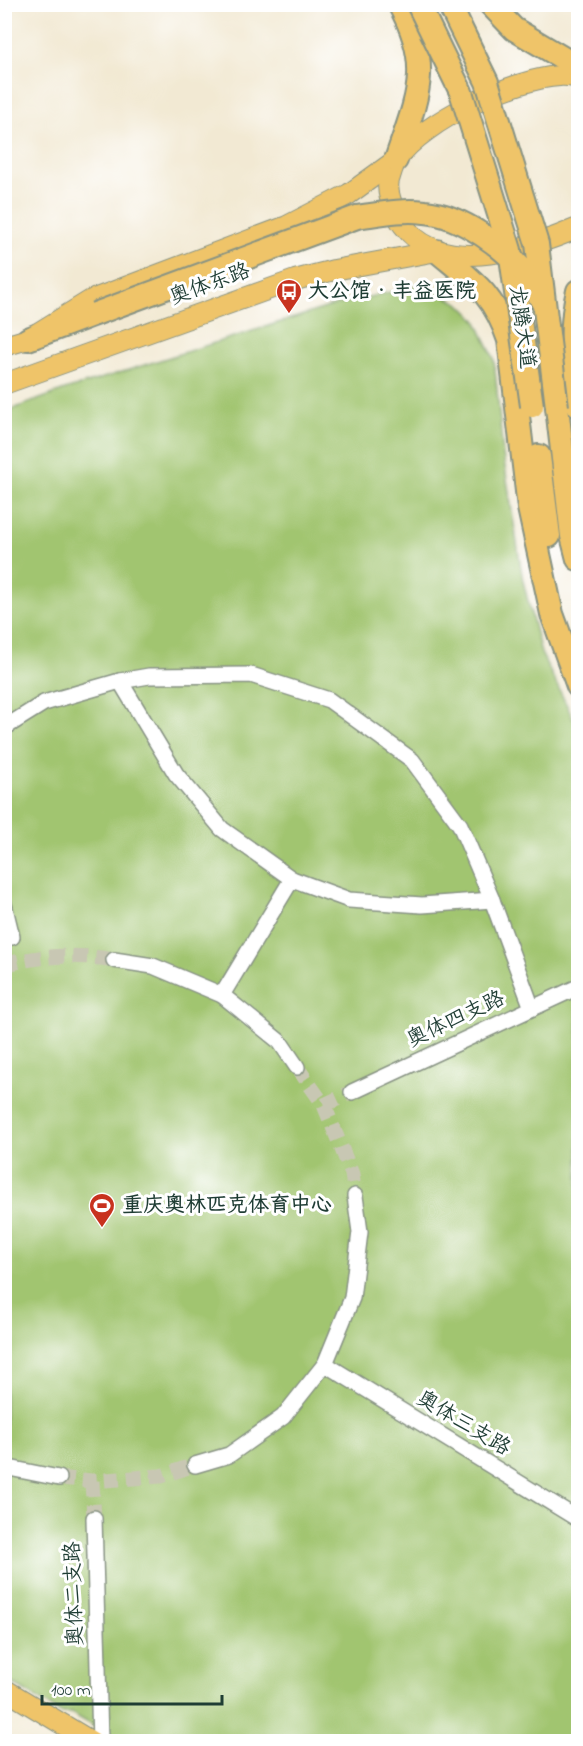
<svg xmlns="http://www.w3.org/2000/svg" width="583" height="1746" font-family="'Indie Flower','LXGW WenKai TC',sans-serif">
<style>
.green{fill:#a1c56f;stroke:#608152;stroke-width:1.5}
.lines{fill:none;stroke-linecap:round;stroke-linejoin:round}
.minor-tunnel{stroke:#c8c7b3;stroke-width:15;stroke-dasharray:15 8;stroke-linecap:butt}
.minor-casing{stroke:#889384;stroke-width:18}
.major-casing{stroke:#889384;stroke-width:22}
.highway-casing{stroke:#889384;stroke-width:26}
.minor{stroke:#fff;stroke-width:15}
.major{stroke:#efc469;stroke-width:20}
.highway{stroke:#efc469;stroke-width:22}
.highway-bridge-casing{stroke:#889384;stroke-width:26;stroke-linecap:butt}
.highway-bridge{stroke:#efc469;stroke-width:22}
.labels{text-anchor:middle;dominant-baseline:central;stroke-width:6;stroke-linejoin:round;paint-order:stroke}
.street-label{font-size:21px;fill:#1f3d34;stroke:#fff}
.poi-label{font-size:21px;font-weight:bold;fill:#1f3d34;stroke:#fff;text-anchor:start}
</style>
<rect width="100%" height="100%" fill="#fff"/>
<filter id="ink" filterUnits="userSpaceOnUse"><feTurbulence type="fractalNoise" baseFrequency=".0167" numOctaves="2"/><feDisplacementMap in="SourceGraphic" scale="12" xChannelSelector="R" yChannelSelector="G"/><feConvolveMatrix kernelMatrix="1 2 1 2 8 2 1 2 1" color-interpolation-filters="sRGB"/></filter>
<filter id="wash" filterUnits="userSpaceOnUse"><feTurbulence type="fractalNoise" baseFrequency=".008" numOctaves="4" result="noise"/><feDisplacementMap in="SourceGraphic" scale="24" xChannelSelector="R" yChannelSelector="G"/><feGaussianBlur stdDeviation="1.35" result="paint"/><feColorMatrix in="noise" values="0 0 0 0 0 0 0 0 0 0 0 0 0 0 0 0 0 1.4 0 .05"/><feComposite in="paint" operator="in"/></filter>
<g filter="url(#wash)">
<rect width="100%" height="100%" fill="#f2e9d3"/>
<path class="green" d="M420 285 459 303 476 320 494 359 503 454 523 581 541 653 578 728V1741H120L71 1713H61L5 1679 4 412 65 390 335 305Z"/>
</g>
<g filter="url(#ink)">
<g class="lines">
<g class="minor-tunnel">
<path d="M4 965C38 955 81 954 114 960"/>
<path d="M297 1067 324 1105 352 1174 355 1196"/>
<path d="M324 1105 352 1092"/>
<path d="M59 1478 92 1481 161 1476 195 1465"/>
<path d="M92 1481 94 1518"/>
</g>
<defs>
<g id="minor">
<path d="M120 681 176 774 222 829 292 879 349 900 422 905 492 900"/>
<path d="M4 728 44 703 120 681 149 676 251 675 329 700 412 760 460 825 492 900 532 1008"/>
<path d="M4 904 12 937"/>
<path d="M114 960 153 966 222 995 280 1042 297 1067"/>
<path d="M222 995 292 879"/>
<path d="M352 1092 578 987"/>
<path d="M325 1364 578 1519"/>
<path d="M195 1465 229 1455 283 1417 325 1364 352 1298 360 1232 355 1196"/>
<path d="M4 1467 59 1478"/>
<path d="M94 1518 100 1742"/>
</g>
<g id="major">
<path d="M578 78C573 77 566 75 560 76 515 78 423 121 397 159 393 165 391 174 389 180 386 192 392 205 397 215 400 223 405 227 410 233 450 275 533 247 578 228"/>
<path d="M4 346 28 339 91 300 287 226 349 194 396 160"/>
<path d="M4 384 295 280 334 270 437 251"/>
<path d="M4 1689 92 1742"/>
</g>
<g id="highway">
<path d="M490 4 514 29 578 67"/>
<path d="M396 160C417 97 434 67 399 4"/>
<path d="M437 251C474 282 493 293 509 340L529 508 552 614 578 686"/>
<path d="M578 291C568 331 574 366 578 406"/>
<path d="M28 339 95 314"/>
<path d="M557 407 572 536 578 559"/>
<path d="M539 456 549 536"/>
</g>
</defs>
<use href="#minor" class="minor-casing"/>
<use href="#major" class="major-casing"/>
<use href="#highway" class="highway-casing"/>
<use href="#minor" class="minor"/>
<use href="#major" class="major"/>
<use href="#highway" class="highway"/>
<defs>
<g id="highway-bridge">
<path d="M418 4 461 92 510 250 532 406"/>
<path d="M449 4 487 82 537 244 557 407"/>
<path d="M95 314 357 217C379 214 402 209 425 212 461 215 507 248 528 277 534 286 539 296 544 305"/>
</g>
</defs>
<use href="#highway-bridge" class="highway-bridge-casing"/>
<use href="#highway-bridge" class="highway-bridge"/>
</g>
</g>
<defs>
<symbol id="bus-pin" viewBox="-11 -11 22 30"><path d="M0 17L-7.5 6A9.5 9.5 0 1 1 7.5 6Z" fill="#c8321e" stroke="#fff"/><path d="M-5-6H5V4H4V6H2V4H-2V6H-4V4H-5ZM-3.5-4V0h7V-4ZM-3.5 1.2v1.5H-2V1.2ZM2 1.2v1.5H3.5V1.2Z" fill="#fff"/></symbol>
<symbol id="stadium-pin" viewBox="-11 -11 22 30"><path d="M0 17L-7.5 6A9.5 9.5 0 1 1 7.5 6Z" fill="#c8321e" stroke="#fff"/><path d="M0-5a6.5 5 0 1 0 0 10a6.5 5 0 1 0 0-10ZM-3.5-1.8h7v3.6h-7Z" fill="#fff"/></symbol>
</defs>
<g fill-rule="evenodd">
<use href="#bus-pin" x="274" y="277" width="30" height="40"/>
<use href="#stadium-pin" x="87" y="1191" width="30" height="40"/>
</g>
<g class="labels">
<g class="street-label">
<text transform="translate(210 285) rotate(-20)">奥体东路</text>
<text transform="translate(521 327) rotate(82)">龙腾大道</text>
<text transform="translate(456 1020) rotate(-25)">奥体四支路</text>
<text transform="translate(463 1424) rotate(31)">奥体三支路</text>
<text transform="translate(75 1594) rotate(-92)">奥体二支路</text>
</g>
<g class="poi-label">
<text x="308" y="292">大公馆‧丰益医院</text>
<text x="122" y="1206">重庆奥林匹克体育中心</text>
</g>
</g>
<rect width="583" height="1746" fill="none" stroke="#fff" stroke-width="24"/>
<path d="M42 1695v9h180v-9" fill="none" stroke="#1f3d34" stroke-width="3"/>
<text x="51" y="1695" font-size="18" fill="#1f3d34" stroke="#ffffff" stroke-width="4.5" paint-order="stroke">100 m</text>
</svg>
